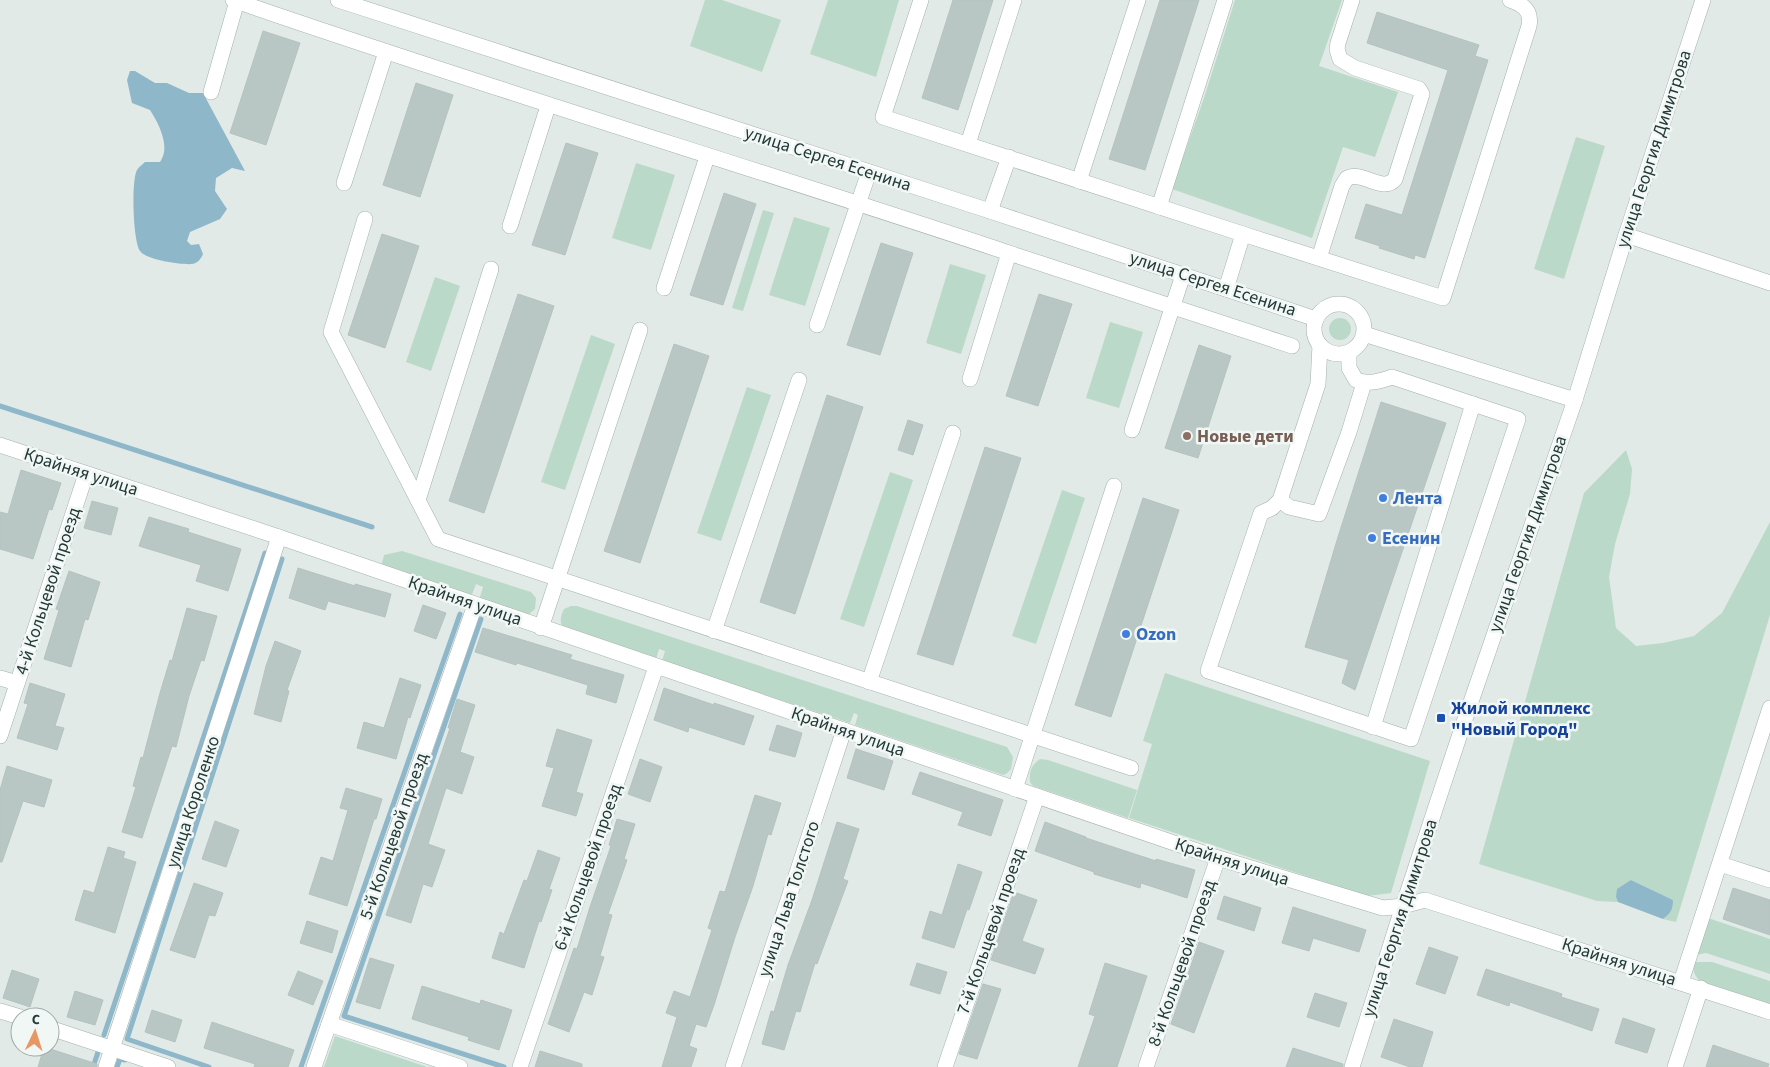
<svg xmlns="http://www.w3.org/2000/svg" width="1770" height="1067" font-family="'Source Sans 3',sans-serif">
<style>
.green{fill:#bbd9c8}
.water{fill:#8eb7ca}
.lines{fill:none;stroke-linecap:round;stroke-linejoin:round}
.stream{stroke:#8eb7ca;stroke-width:5}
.building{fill:#b9c7c4;stroke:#b4c3bf}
.minor-casing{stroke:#a4b1ae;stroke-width:16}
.minor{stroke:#fff;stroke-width:15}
.education-dot{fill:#8d6e63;stroke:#f1f7f5;stroke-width:2}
.shop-dot{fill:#3f7fe0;stroke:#f1f7f5;stroke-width:2}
.transit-dot{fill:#1a4fb4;stroke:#f1f7f5;stroke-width:2}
.labels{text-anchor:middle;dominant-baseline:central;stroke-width:5;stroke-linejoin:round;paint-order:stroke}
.street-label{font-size:18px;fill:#233936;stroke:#f1f7f5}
.education-label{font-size:18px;font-weight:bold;fill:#785e54;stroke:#f1f7f5;text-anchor:start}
.shop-label{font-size:18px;font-weight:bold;fill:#366cbe;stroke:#f1f7f5;text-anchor:start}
.transit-label{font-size:18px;font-weight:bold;fill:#164399;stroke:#f1f7f5;text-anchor:start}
</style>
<rect width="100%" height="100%" fill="#e1eae7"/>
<g class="green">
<path d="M705 0H722L781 20 762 72 690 46Z"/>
<path d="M828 0H899L876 77 810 54Z"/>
<path d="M1235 0H1342L1319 66 1398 92 1375 157 1343 147 1312 238 1172 189 1204 98Z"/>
<path d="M1576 137 1605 146 1564 279 1534 269Z"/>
<path d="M636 163 675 175 651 250 612 238Z"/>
<path d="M763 210 774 213 743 311 732 308Z"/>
<path d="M794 217 830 228 805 306 769 295Z"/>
<path d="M950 264 986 275 961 354 926 343Z"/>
<path d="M435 277 460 286 431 371 406 362Z"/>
<circle cx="1340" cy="329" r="11"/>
<path d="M1110 322 1143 332 1119 408 1086 398Z"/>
<path d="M591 335 615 344 565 490 541 482Z"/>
<path d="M747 387 771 395 721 541 697 533Z"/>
<path d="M1626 450 1632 469 1630 494 1615 544 1609 577 1616 628 1636 646 1663 643 1694 636 1722 613 1770 522V615L1676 922 1663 919C1671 913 1673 909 1673 900L1631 880 1616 897 1618 902 1597 901 1479 864 1584 493Z"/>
<path d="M890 472 913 480 864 627 840 619Z"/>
<path d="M1062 490 1085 498 1036 644 1012 636Z"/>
<path d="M402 551 531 592 536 598 535 609 528 615 479 600 483 587 476 584 471 597 381 567 384 555Z"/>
<path d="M571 606H577L1007 747 1013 757 1011 769 1006 774 1003 775 855 725 858 715 854 713 850 723 662 661 665 651 659 649 656 659 563 627C559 622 561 615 564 609Z"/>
<path d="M1165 673 1430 761 1391 893 1367 896 1129 818 1152 744 1143 741Z"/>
<path d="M1040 759 1048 760 1137 790 1128 818 1033 786 1030 782C1029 772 1031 765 1040 759Z"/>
<path d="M1708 918 1770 939V974L1706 953 1696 955Z"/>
<path d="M1694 962H1712L1770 981V1004L1700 981C1694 975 1692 969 1694 962Z"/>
<path d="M335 1036 427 1067H324Z"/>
</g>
<g class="water">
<path d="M130 71H135L155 83H167L189 93H203L245 171 232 168 216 178 215 191 227 209 220 219 190 232 187 241 191 245 199 244 203 254C201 259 198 263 192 264 182 265 146 260 140 251 133 241 131 181 137 170 138 168 143 164 145 162H160C171 147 159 124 150 110L132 103 127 80Z"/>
<path d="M1631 880 1673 900C1673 909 1671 913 1663 919L1618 902 1616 897 1617 889Z"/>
</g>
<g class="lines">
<g class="stream">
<path d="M0 406 372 527"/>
<path d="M481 619 344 1016 504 1067"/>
<path d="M104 1035 265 553"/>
<path d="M93 1067 98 1052"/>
<path d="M117 1067 120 1059 125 1060"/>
<path d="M209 1067 127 1039 282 559"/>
<path d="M301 1067 460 614"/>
</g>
</g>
<g class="building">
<path d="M953 0H993L958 110 922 98Z"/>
<path d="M1160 0H1199L1145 170 1109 159Z"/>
<path d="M1377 12 1479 45 1475 56 1488 60 1425 258 1415 255 1414 259 1379 248 1380 246 1355 238 1366 204 1402 215 1448 70 1367 43Z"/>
<path d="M263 31 300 43 266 145 230 133Z"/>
<path d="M416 83 453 95 420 197 383 185Z"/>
<path d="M566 143 598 153 565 255 532 245Z"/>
<path d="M724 193 756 204 723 305 690 295Z"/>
<path d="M382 234 419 246 385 348 348 335Z"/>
<path d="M881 243 913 253 880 355 847 345Z"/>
<path d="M518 294 554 306 484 513 449 501Z"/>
<path d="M1039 294 1072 304 1038 406 1006 396Z"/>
<path d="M674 344 709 356 640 563 604 551Z"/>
<path d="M1199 345 1231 356 1198 458 1165 448Z"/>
<path d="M827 395 863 407 795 614 760 602Z"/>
<path d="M1381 402 1446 423 1355 690 1342 683 1349 660 1305 647 1338 537Z"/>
<path d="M908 420 923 425 913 455 898 450Z"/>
<path d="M985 447 1021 458 953 665 917 654Z"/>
<path d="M21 470 61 483 52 510 49 509 33 559 0 549V512L8 514Z"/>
<path d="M1143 498 1179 510 1111 717 1075 705Z"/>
<path d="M92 501 118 508 111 535 84 528Z"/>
<path d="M149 517 189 529 188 532 241 549 228 591 196 581 201 565 139 546Z"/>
<path d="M298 568 355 586V584L391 594 385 617 328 601 325 610 289 598Z"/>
<path d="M69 571 100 582 88 620 85 619 71 667 44 659 59 610 56 609Z"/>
<path d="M423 605 446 613 436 639 414 631Z"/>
<path d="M187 608 217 616 204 661 201 660 189 696 176 747 172 746 142 838 122 832 136 787 133 786 141 757 143 758 160 693 170 660 172 661Z"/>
<path d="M483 628 572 655 570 659 624 675 616 703 586 694 588 685 517 663 516 665 475 652Z"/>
<path d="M275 641 301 651 287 690 289 691 281 722 254 714 266 666Z"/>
<path d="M400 678 421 685 410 718 408 717 396 759 357 748 364 722 384 728Z"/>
<path d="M30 683 65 694 55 726 64 728 57 750 17 738 28 704 24 703Z"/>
<path d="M664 688 714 705V703L754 716 744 745 689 727 688 732 654 720Z"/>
<path d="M457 699 475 705 460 752 474 757 462 794 446 788 428 844 445 850 432 887 423 884 411 923 386 915 450 728H448Z"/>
<path d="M777 725 802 733 795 757 769 750Z"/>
<path d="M557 729 592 740 576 792 583 794 576 816 542 806 554 768 546 766Z"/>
<path d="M856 749 893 761 884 790 847 778Z"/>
<path d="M640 759 662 767 650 802 628 794Z"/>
<path d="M7 766 52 780 44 807 23 801 2 862H0V790Z"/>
<path d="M920 772 1003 800 991 836 958 825 963 812 912 794Z"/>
<path d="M346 788 382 799 376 819H374L347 906 309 894 321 857 333 861 348 810 340 808Z"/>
<path d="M755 795 781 803 771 835 768 834 753 886 735 937 714 1005 706 1027 696 1024 689 1046 697 1049 691 1067H662L677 1017 666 1013 674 991 690 997 712 930 708 928 720 891 725 892Z"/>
<path d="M617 819 635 824 624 859 627 860 608 914 612 915 600 956 604 957 592 995 584 992 569 1032 548 1024 574 948 577 949 590 907 611 846 609 845Z"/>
<path d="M215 821 239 830 226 867 202 859Z"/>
<path d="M837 822 859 829 843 879 848 881 817 964 815 963 800 1012 796 1011 784 1050 762 1044 771 1011 774 1012 788 965 812 900Z"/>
<path d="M1045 822 1086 837V838L1156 861V859L1195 870 1187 898 1141 883 1140 888 1094 874V872L1035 851Z"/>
<path d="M108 847 125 852 123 858 136 862 115 933 75 920 84 890 94 893Z"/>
<path d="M538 850 560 858 549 889 552 890 541 922 539 921 524 968 492 958 500 932 504 934 524 880 527 881Z"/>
<path d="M958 864 982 872 969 910 967 909 954 948 922 938 930 911 942 915Z"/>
<path d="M194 883 223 893 215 916 209 915 195 958 170 950Z"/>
<path d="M1733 888 1770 900V935L1723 919Z"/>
<path d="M1014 892 1037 900 1022 941 1044 949 1035 974 991 960Z"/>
<path d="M1224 896 1261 908 1254 931 1217 919Z"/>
<path d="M1293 907 1366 930 1359 952 1313 938 1309 951 1282 943Z"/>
<path d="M307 921 338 931 332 953 300 943Z"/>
<path d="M1199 942 1224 951 1194 1033 1171 1024Z"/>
<path d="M1429 947 1458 957 1445 994 1416 984Z"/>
<path d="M370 958 394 965 380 1009 356 1002Z"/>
<path d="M917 963 947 972 940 994 910 985Z"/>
<path d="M1105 963 1147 976 1117 1067H1078L1095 1016 1089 1014Z"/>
<path d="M1486 969 1562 994 1561 997 1599 1009 1592 1031 1510 1002 1509 1006 1477 995Z"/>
<path d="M12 970 39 979 30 1007 3 998Z"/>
<path d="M298 971 323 981 313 1005 288 995Z"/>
<path d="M983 984 1001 989 977 1059 959 1054Z"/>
<path d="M422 986 480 1004 481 1000 512 1010 499 1050 468 1040 469 1037 412 1019Z"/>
<path d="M75 991 103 1000 95 1025 67 1017Z"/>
<path d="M1315 993 1347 1003 1339 1027 1307 1017Z"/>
<path d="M152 1010 182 1020 175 1042 145 1032Z"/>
<path d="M1623 1018 1655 1029 1647 1053 1615 1043Z"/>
<path d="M1394 1019 1433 1032 1422 1067H1410L1381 1057Z"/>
<path d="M212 1022 294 1050 288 1067H254L255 1064 204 1048Z"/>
<path d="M1713 1045 1769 1064 1768 1067H1706Z"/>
<path d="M44 1047 97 1064V1067H38Z"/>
<path d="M1293 1048 1343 1064V1067H1286Z"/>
<path d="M540 1051 582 1064V1067H535Z"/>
</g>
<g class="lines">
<defs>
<g id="minor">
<path d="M233 0C490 89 751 167 1009 253"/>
<path d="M338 0 990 211 1316 319"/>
<path d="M921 0 883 117 1243 234"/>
<path d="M211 92 237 1"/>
<path d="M968 144 1014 0"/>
<path d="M1079 181 1138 0"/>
<path d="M344 183 386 52"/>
<path d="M1159 207 1225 0"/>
<path d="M990 211 1009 157"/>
<path d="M365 219 331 332 438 539 1131 768"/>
<path d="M510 226 548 106"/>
<path d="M1626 235 1770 283"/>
<path d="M1319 258 1342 186 1347 178C1362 170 1383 194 1395 179L1421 97 1422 94 1419 89 1355 68 1340 59 1337 49 1338 43 1352 0"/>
<path d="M664 288 707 157"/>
<path d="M1226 289 1243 234 1443 298 1529 26C1532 11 1523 4 1510 0"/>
<circle cx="1339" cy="329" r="25"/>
<path d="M817 325 869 172"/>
<path d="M1364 334 1575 400"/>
<path d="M1320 345 1318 384 1280 500 1272 508 1261 513 1208 671 1411 739 1518 419 1392 377C1379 381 1369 385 1356 380L1349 368V353"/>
<path d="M970 379 1009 253 1292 346"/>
<path d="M1132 430 1183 275"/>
<path d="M0 445 279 537 1218 858 1383 908 1403 906 1425 900 1770 1012"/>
<path d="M418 500 491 269"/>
<path d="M1280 500 1289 507 1319 514 1349 432 1364 383"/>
<path d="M541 628 640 330"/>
<path d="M714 631 799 380"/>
<path d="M0 678 17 683"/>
<path d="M869 682 953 433"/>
<path d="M1373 727 1473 404"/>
<path d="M0 736 86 474"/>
<path d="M1015 789 1114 486"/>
<path d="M1720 864 1770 880"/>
<path d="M1681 982 1770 708"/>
<path d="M0 1011 20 1017"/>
<path d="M329 1024 460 1067"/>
<path d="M50 1028 168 1067"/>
<path d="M106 1067 279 537"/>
<path d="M314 1067 475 605"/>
<path d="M520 1067 656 667"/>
<path d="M733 1067 844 730"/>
<path d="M945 1067 1037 796"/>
<path d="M1146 1067 1218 858"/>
<path d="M1352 1067 1403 906 1463 725 1575 400 1626 235 1703 0"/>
<path d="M1675 1067 1701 988"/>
</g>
</defs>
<use href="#minor" class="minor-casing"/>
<use href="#minor" class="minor"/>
</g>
<circle class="education-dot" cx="1187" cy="436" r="5"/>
<g class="shop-dot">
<circle cx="1383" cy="498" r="5"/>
<circle cx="1372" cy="538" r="5"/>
<circle cx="1126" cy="634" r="5"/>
</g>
<rect class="transit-dot" x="1436" y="713" width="10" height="10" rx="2.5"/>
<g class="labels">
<g class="street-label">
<text transform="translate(1654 149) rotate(-72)">улица Георгия Димитрова</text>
<text transform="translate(828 159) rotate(18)">улица Сергея Есенина</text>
<text transform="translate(1213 284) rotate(18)">улица Сергея Есенина</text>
<text transform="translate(81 472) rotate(18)">Крайняя улица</text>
<text transform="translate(1528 534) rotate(-71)">улица Георгия Димитрова</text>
<text transform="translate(48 591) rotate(-72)">4-й Кольцевой проезд</text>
<text transform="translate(465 601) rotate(19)">Крайняя улица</text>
<text transform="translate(848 732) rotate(19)">Крайняя улица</text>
<text transform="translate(193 802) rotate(-72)">улица Короленко</text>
<text transform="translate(394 836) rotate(-71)">5-й Кольцевой проезд</text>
<text transform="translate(1232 862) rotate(18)">Крайняя улица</text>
<text transform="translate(588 867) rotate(-71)">6-й Кольцевой проезд</text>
<text transform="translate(789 899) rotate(-72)">улица Льва Толстого</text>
<text transform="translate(1400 918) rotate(-72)">улица Георгия Димитрова</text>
<text transform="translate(991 931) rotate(-71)">7-й Кольцевой проезд</text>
<text transform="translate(1619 962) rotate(18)">Крайняя улица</text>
<text transform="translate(1182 963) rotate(-71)">8-й Кольцевой проезд</text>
</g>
<g class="education-label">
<text x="1197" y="436">Новые дети</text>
</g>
<g class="shop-label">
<text x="1393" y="498">Лента</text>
<text x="1382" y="538">Есенин</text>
<text x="1136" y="634">Ozon</text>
</g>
<g class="transit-label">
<text x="1451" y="708">Жилой комплекс<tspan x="1451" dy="21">"Новый Город"</tspan></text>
</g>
</g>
<g transform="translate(35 1032) rotate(4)"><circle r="24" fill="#f1f7f5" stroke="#9faba9"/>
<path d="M0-4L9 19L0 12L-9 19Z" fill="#e59864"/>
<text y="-8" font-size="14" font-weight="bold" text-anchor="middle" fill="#233936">С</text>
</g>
</svg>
